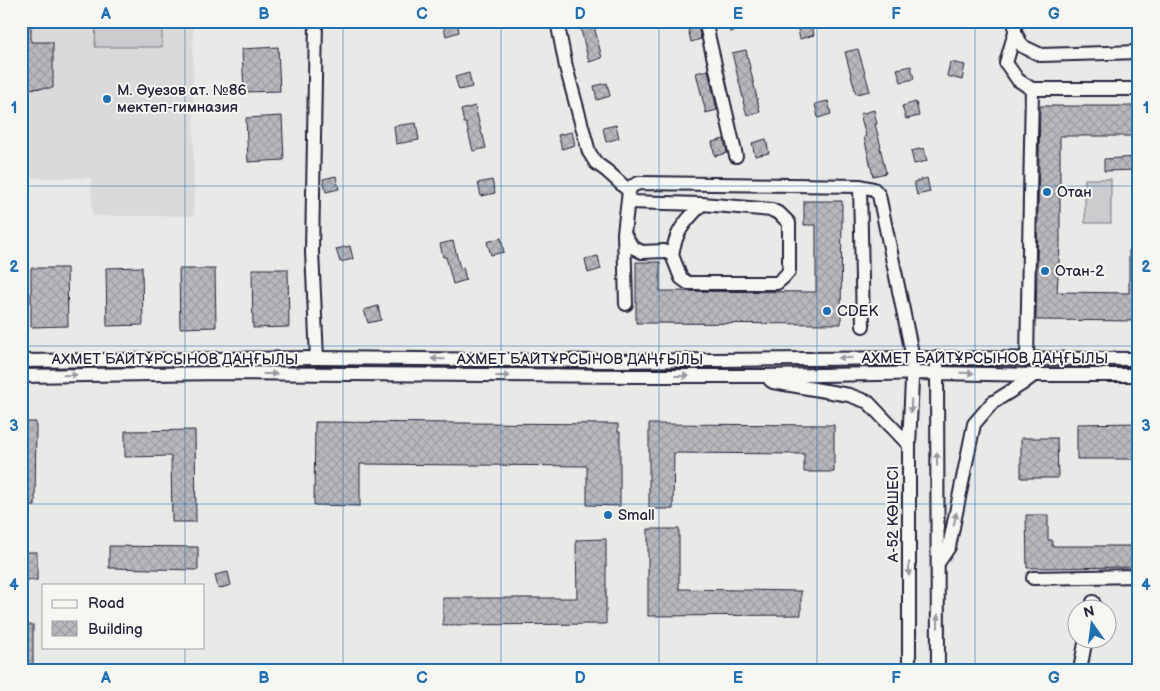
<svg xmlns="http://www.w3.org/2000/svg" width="1160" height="691" font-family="'Balsamiq Sans',sans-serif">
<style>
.built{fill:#dadada}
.park{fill:#ccccce;stroke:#777784}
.building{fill:url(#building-cross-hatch);stroke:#22223b}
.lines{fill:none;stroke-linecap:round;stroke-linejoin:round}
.minor-casing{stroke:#22223b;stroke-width:16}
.minor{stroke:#f6f6f2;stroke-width:12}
.oneway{fill:#9797a0}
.grid{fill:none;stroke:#1f6fb2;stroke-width:1;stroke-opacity:0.55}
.poi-dot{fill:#1f6fb2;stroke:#f6f6f2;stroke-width:2}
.labels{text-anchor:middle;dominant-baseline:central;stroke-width:4;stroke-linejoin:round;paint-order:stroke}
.poi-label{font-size:15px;fill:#22223b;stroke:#f6f6f2;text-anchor:start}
.street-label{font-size:15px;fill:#22223b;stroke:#f6f6f2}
.neatline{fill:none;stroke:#1f6fb2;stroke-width:2}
.grid-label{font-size:16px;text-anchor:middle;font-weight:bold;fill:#1f6fb2}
</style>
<defs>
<pattern id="building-cross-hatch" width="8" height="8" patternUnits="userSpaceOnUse" patternTransform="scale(1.25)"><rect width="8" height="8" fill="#b8b8bc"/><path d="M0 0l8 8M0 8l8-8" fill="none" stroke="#9e9ea2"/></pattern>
</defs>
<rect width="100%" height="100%" fill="#e9e9e7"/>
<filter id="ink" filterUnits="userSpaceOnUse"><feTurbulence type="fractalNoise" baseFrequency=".02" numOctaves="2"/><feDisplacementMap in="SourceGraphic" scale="10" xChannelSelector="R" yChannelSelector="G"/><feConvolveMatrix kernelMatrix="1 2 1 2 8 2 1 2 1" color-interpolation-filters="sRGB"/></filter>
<g filter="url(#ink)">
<path class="built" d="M21 21H193L194 216H92L91 178H21Z"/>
<g class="park">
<path d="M96 21H162V47H95Z"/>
<rect x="1085" y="179" width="26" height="44"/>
</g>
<g class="building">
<path d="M21 21H31V42H53V88L21 89Z"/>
<path d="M447 21H457L459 32 446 36 443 22Z"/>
<path d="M727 21H741L743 29 730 32Z"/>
<path d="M593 22 602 58 589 62 580 26Z"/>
<path d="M810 22 814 35 800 39 797 25Z"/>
<path d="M698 26 701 39 691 42 688 28Z"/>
<path d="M278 47 280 91 244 92 242 49Z"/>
<path d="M858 49 870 91 856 94 845 52Z"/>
<path d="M746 50 760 112 747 115 743 102H744L732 53Z"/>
<path d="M950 62 965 65 962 80 947 76Z"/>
<path d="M911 66 914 79 901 82 897 69Z"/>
<path d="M708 70 717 110 706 113 696 73Z"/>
<path d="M469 73 472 87 459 90 455 77Z"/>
<path d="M607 83 610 96 597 100 594 86Z"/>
<path d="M828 101 831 114 818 118 815 104Z"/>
<path d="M916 102 919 116 906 119 902 106Z"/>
<path d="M475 106 482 135H483L486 148 473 151 466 123H464L461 110Z"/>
<path d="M1040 106H1139V136H1060V247L1057 292 1129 293V250H1139V321L1036 320Z"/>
<path d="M874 110 877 124H875L881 147H880L886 173 873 176 864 137 866 136 860 114Z"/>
<path d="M282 116 284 160 248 162 246 118Z"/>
<path d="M416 123 419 140 396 144 394 126Z"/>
<path d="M616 125 619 138 606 142 603 128Z"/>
<path d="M572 132 575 145 562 149 558 135Z"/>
<path d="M724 139 727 153 715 156 712 142Z"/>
<path d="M766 139 769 153 755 156 752 143Z"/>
<path d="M924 148 927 161 914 164 911 151Z"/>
<path d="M1139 157V170L1104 171V159Z"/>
<path d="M336 176 339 189 326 192 323 179Z"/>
<path d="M927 178 930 192 917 195 914 182Z"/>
<path d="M492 180 495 193 481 196 478 183Z"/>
<path d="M804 201H842L841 324 636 323V262H660V291L816 292V225H804Z"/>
<path d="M501 238 504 252 491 255 487 242Z"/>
<path d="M453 241 460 268 463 267 466 280 453 284 446 257H443L440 244Z"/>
<path d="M350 246 353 259 340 262 336 249Z"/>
<path d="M598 256 601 269 588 273 585 259Z"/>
<path d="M142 267 143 325 107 326 106 268Z"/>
<path d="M31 268H67L68 326 31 327Z"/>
<path d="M179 269H215L216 327 180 328Z"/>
<path d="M252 269H288L289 327 253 328Z"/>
<path d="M378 306 381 320 368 323 364 310Z"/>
<path d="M22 422H36L35 506H21Z"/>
<path d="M315 422 618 424V432H620V506L587 505V466L360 464V506L314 505Z"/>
<path d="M1139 423V459H1077V424Z"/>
<path d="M649 424 834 425V472H804V454L674 453 673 509H649Z"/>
<path d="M195 430 196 522H172L171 456 125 457V431Z"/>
<path d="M1021 438H1057L1058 478H1021Z"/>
<path d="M1026 515H1048V540H1052V546H1139V567L1027 568Z"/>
<path d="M648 529H679V589L801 591V615L648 616Z"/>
<path d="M606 539V624L443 625V598H577L576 540Z"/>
<path d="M109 546 198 547V570L109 568Z"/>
<rect x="21" y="552" width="16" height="28"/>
<path d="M228 572 231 585 218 589 215 575Z"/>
<rect x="21" y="625" width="12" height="40"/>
</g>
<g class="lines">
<defs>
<g id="minor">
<path d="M316 21 312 252 317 358"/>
<path d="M557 21 566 67 589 152 596 163 607 171 629 191"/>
<path d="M705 21 736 156"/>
<path d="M1015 21V32L1022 46 1041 55 1139 52"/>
<path d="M1015 32 1006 63 1018 80 1032 89H1139"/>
<path d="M860 186 863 326"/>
<path d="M625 235 632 247 642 252 664 251 672 255 681 278 688 283H777L784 277 789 271V223L780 214 772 210 702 204 628 202"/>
<path d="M672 255C676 230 685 222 702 204"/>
<path d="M626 304 624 233 629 191 632 186 639 183 860 186 874 189 879 195 913 358 909 445V670"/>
<path d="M1027 359 1032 89"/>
<path d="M21 361 317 358 604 361 913 358 1139 359"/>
<path d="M937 365 938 670"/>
<path d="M21 376 221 373 633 376H761L937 373 1034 375H1139"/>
<path d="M770 380 773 382 849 395 868 402 909 445"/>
<path d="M938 563 949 547 974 424 992 403 1022 384 1034 375"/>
<path d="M1033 578 1139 576"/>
<path d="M1092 608 1093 602"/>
<path d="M1080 670 1086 638"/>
</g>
</defs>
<use href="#minor" class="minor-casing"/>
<use href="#minor" class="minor"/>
</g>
<defs><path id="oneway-solid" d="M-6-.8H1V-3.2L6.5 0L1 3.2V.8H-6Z" transform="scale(1.25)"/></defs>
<g class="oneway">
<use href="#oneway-solid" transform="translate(845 358) rotate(179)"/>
<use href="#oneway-solid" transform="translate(438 359) rotate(-179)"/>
<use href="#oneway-solid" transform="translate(967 373) rotate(1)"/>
<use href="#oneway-solid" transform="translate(270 374)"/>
<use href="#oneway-solid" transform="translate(70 375) rotate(-1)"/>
<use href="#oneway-solid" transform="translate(503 376)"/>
<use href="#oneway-solid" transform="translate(682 376)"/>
<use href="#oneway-solid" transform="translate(911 406) rotate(92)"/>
<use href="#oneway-solid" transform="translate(937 459) rotate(-90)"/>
<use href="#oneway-solid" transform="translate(955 519) rotate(-79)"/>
<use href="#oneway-solid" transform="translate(909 569) rotate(90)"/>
<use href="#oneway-solid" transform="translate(938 621) rotate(-90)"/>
</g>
</g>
<path class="grid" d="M185 21V585M343 21V670M501 21V670M659 21V670M817 21V670M975 21V670M21 186H1139M21 346H1139M21 504H1139M185 647V670"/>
<g class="poi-dot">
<circle cx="107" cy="99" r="5"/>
<circle cx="1047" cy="192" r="5"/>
<circle cx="1045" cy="271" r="5"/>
<circle cx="827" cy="311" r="5"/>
<circle cx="608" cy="515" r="5"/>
</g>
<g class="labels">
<g class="poi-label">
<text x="117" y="90">М. Әуезов ат. №86<tspan x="117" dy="17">мектеп-гимназия</tspan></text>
<text x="1057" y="192">Отан</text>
<text x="1055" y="271">Отан-2</text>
<text x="837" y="311">CDEK</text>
<text x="618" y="515">Small</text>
</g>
<g class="street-label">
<text x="985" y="358">АХМЕТ БАЙТҰРСЫНОВ ДАҢҒЫЛЫ</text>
<text x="175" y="359">АХМЕТ БАЙТҰРСЫНОВ ДАҢҒЫЛЫ</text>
<text x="580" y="359">АХМЕТ БАЙТҰРСЫНОВ ДАҢҒЫЛЫ</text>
<text transform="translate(893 514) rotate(-90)">А-52 КӨШЕСІ</text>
</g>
</g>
<rect width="1160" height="691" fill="none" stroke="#f6f6f2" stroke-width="55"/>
<rect x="42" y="584" width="162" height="65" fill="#f6f6f2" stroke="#a1a1a9"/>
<rect x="52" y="600" width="25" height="8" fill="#f6f6f2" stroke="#a1a1a9"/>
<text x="88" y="608" font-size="15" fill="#22223b">Road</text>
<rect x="52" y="621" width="25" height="15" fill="url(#building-cross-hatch)" stroke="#a1a1a9"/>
<text x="88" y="634" font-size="15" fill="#22223b">Building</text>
<g transform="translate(1092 624) rotate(346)"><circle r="24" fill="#f6f6f2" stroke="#a1a1a9"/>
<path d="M0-4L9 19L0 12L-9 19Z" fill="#1f6fb2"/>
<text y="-8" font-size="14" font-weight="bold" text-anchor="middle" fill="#22223b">N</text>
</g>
<rect x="28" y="28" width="1104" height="636" class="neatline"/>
<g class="grid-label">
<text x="106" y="19">A</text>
<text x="264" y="19">B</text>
<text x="422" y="19">C</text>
<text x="580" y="19">D</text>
<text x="738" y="19">E</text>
<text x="896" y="19">F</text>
<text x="1054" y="19">G</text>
<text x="14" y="113">1</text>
<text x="1146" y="113">1</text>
<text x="14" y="272">2</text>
<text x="1146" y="272">2</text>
<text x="14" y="431">3</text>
<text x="1146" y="431">3</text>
<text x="14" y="590">4</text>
<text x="1146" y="590">4</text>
<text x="106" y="683">A</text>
<text x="264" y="683">B</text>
<text x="422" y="683">C</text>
<text x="580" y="683">D</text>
<text x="738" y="683">E</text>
<text x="896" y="683">F</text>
<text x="1054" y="683">G</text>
</g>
</svg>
